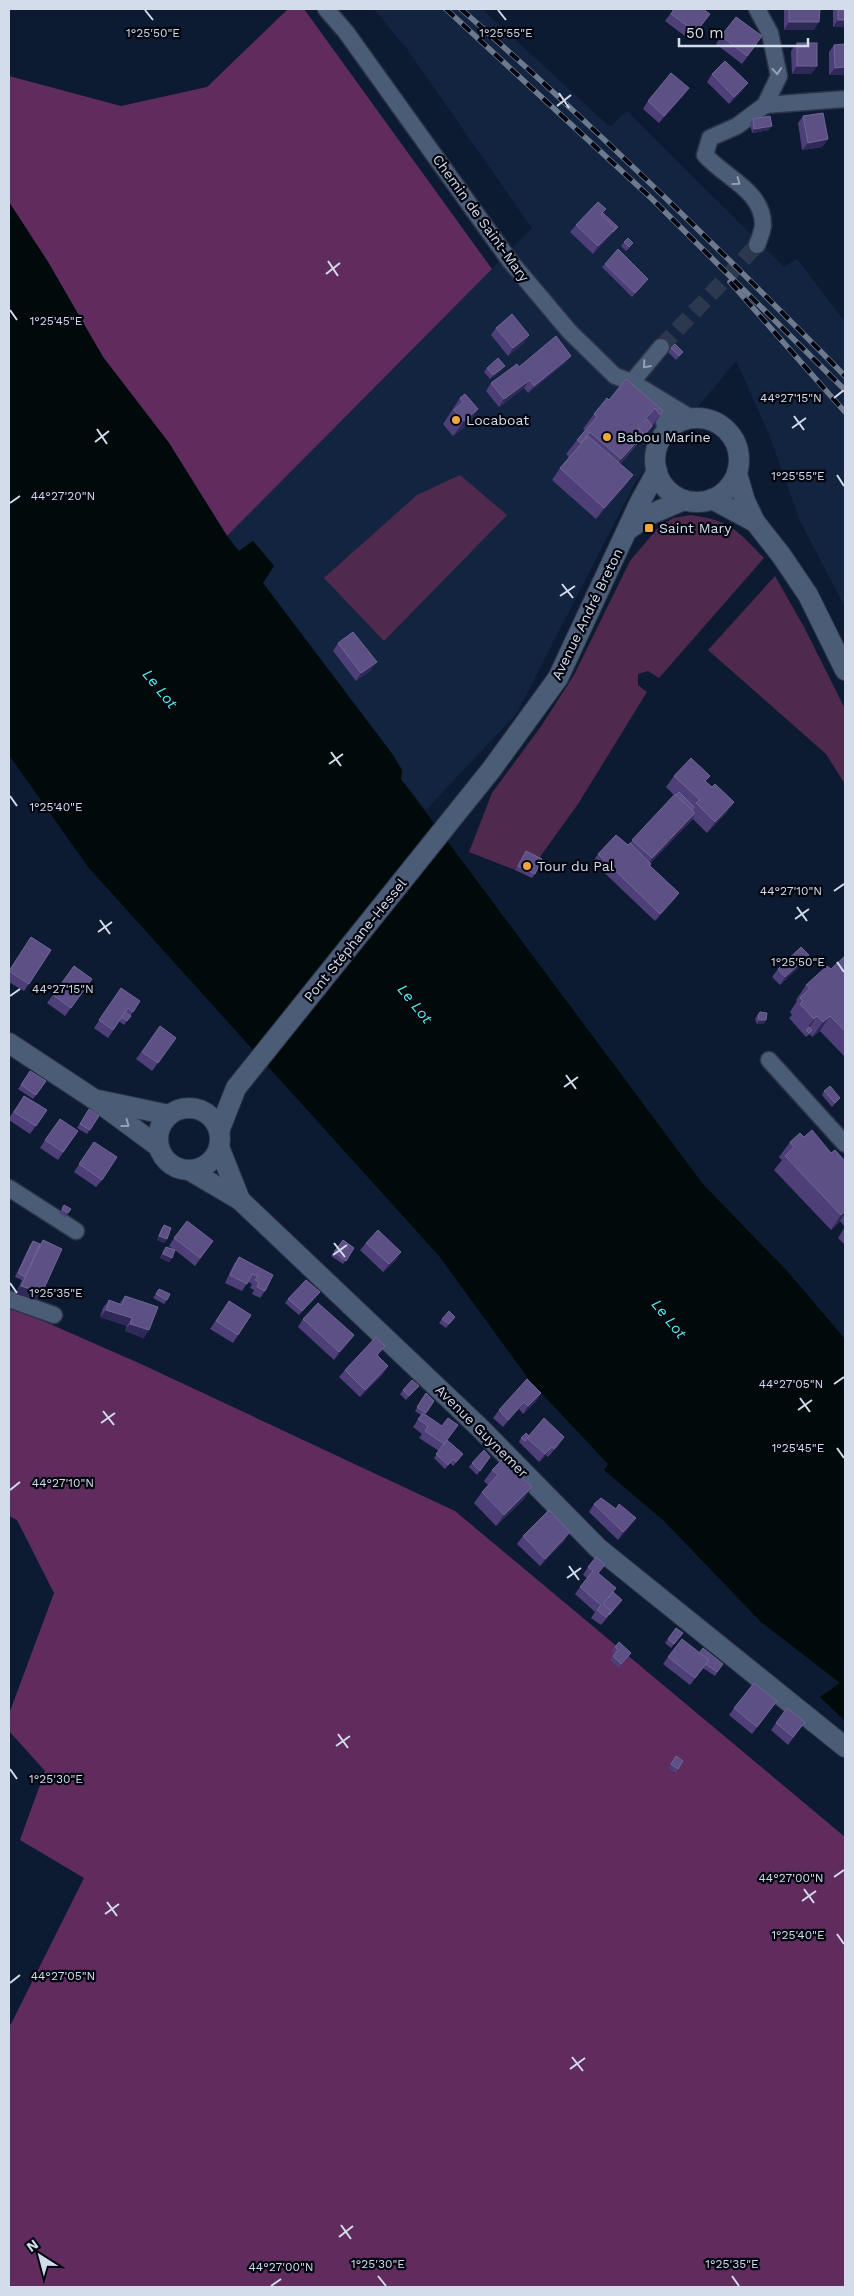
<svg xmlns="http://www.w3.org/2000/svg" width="854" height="2296" font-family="'Work Sans',sans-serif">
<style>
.built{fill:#132440}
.green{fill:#502a4e}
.forest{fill:#602c5e}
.water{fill:#010a0a}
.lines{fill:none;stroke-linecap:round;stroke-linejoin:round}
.minor-tunnel{stroke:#2b384e;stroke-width:16;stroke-dasharray:16 8;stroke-linecap:butt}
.minor-casing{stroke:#2e3447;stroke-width:19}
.tertiary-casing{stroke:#2e3447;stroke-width:22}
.minor{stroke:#4b5c76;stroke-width:16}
.tertiary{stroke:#4b5c76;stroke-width:20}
.rail-casing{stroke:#6d798c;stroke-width:5.5}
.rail{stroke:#03060f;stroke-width:4;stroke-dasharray:11;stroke-linecap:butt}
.wall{fill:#4f3f79}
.shaded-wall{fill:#2f2957}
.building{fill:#5d5085;stroke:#6f6695}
.oneway{stroke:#95a2b6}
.ticks{fill:none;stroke:#d2dceb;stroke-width:2}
.poi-dot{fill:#eea73d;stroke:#03060f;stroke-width:2}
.labels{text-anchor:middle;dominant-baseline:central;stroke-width:4.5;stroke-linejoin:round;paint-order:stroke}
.street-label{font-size:14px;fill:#d2dceb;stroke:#03060f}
.poi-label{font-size:14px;fill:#d2dceb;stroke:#03060f;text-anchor:start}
.water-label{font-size:15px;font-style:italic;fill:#52f3eb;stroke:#03060f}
.ticks-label{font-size:12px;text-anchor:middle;fill:#d2dceb;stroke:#03060f;stroke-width:4.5;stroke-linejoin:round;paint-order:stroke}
</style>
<rect width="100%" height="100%" fill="#0d1b32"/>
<path class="built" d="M374 9H482L610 127 627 111 784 267 797 259 845 322V607L800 521 769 434 736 361 636 481 517 713 426 810 401 779 402 770 393 755 263 583 274 565 253 541 239 551 227 536 532 228 407 49Z"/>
<g class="green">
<path d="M460 475 507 515 384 641 324 578 417 495Z"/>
<path d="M691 515C732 521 736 530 764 558L659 678 648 671 638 674V685L647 692 578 804 537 861 515 870 469 852 492 793 542 725 574 675 630 561 657 529 673 518Z"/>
<path d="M775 576 804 627 845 709V784L826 754 708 650Z"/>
</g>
<g class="forest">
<path d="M288 9H304L492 269 227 536 169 443 103 357 48 262 9 202V76L121 106 207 87Z"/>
<path d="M9 1306 141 1364 455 1511 845 1837V2287H9V2025L11 2024 84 1878 20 1840 45 1771 9 1731V1714L54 1593 17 1520 9 1516Z"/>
</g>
<path class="water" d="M9 202 48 262 103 357 169 443 227 536 239 551 253 541 274 566 263 583 393 755 402 770 401 779 703 1184 789 1273 845 1339V1721L820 1697 840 1683 761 1622 664 1521 604 1470 608 1464 530 1381 439 1256 88 867 9 755Z"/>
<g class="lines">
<path class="minor-tunnel" d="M661 347 757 245"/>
<defs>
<g id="minor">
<path d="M326 9 346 32 510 261 569 331 615 376 632 382 693 419"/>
<path d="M765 105 845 99"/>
<path d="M757 245C759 240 762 232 763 226 764 191 724 177 705 155L710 138 737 126 765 105 779 76 770 33 757 9"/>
<path d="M632 382 661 347"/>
<path d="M660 400 666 432"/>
<path d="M769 1060 845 1144"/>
<path d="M9 1188 76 1231"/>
<path d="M9 1299 54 1315"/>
</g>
<g id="tertiary">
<circle cx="697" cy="460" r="42"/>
<path d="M737 474 745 501 755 522 781 555 808 595 845 670"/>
<path d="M712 499 755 522"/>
<path d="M629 529 651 514 684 500"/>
<path d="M9 1043 94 1099 159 1147"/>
<path d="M98 1100 169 1115"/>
<circle cx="189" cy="1139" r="31"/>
<path d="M219 1131 236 1088 491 770 558 678 640 502 657 471"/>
<path d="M219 1147 240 1200"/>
<path d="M189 1170 240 1200 479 1427 598 1548 845 1747"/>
</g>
</defs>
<use href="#minor" class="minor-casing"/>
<use href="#tertiary" class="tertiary-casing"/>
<use href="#minor" class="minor"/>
<use href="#tertiary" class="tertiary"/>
<defs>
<g id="rail">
<path d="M446 9 651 198 845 390"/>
<path d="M461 9C594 126 721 250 845 376"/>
<path d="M730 282 845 412"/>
</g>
</defs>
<use href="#rail" class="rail-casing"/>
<use href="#rail" class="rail"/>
</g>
<g class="wall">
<path d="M674 9 704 22 690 40 665 21Z"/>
<path d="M784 9H820L814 30H784Z"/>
<rect x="833" y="9" width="12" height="18"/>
<path d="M721 36 757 44 742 64 716 44Z"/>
<path d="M797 43 817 66 811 74H792L791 51Z"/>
<path d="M834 45 845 75H829V52Z"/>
<path d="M712 74 742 91 729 104 707 82Z"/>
<path d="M689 88 683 96 659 123 643 109 648 101Z"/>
<path d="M803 116 828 139 822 147 802 150 798 123Z"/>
<path d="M753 119 769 130 752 133 750 123Z"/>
<path d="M603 213 618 227 610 236 593 254 570 232 576 225Z"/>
<path d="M624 242 630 247 626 251 621 246Z"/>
<path d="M605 264 648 279 632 297 602 267Z"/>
<path d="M496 328 529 335 524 343 508 356 491 335Z"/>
<path d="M671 348 683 352 676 360 668 352Z"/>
<path d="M571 356 565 363 528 393 524 388 499 407 486 391 491 383 519 367Z"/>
<path d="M487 368 502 370 490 379 484 372Z"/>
<path d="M626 379 663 411 653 426 620 464 633 475 625 486 596 519 552 480 560 468 569 457 566 454 577 440 585 430 583 429 594 414 609 400Z"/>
<path d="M460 398 478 409 468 424 453 436 443 424Z"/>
<path d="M338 643 371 670 356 681 333 651Z"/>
<path d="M674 776 706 782 712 787 734 802 726 813 707 833 693 819 650 863 651 864 650 866 679 893 674 900 655 921 593 862 598 854 628 845 630 843 674 795 666 787Z"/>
<path d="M526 851 535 874 532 878 515 870Z"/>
<path d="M51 950 24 991 9 982V971Z"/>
<path d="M845 956V1057L820 1031 812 1037 810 1034 806 1037 789 1018 792 1015 790 1012 797 1001 796 1000 806 985 831 969Z"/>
<path d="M803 963 780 985 772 977 778 969Z"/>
<path d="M74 966 92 979 65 1016 47 1003Z"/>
<path d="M121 988 133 1012 124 1025 119 1021 120 1020 108 1038 94 1028Z"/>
<path d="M760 1012 764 1024H757L755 1019Z"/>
<path d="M160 1026 176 1038 152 1071 136 1059Z"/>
<path d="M30 1071 46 1081 33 1099 18 1089Z"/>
<path d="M824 1091 840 1098 832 1107 822 1095Z"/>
<path d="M24 1096 47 1110 30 1134 9 1120V1118Z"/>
<path d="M89 1109 99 1116 87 1134 77 1128Z"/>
<path d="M78 1131 58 1160 40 1148 45 1140Z"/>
<path d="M804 1137 845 1161V1227L840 1221 831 1230 774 1170 782 1160 779 1157 790 1142Z"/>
<path d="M94 1142 102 1180 96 1187 74 1172Z"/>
<path d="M62 1209H71L65 1217 59 1213Z"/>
<path d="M164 1225 167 1239 164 1243 157 1240 161 1229Z"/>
<path d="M845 1227V1245L838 1238Z"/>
<path d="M174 1238 213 1241 195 1266 175 1250 172 1258 169 1262 160 1258 163 1251 166 1247 174 1250 169 1246Z"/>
<path d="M43 1240 36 1300 16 1294 22 1280 15 1277 30 1245 33 1241 40 1244Z"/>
<path d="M343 1240 354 1248 343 1264 331 1256Z"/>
<path d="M366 1243 396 1260 383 1272 360 1250Z"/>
<path d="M239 1257 273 1275 265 1291 260 1298 252 1294 254 1290 250 1288 252 1284 248 1282 242 1291 225 1283 234 1264Z"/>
<path d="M159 1289 167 1300 164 1304 153 1298Z"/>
<path d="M320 1292 299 1315 285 1303 288 1299Z"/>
<path d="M125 1296 144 1338 125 1331 127 1326 100 1317 103 1308 109 1300 119 1304Z"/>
<path d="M229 1301 251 1315 233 1343 210 1329Z"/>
<path d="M455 1317 446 1328 439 1323 442 1319Z"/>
<path d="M303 1319 354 1335 348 1343 334 1360 298 1327Z"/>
<path d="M380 1354 378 1356 383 1374 360 1397 339 1377 345 1370Z"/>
<path d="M419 1386 406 1400 400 1394 403 1390Z"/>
<path d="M426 1393 434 1401 425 1414 447 1440 463 1454 453 1466 450 1463 445 1469 434 1458 439 1451 419 1438 422 1434 413 1427 421 1415 415 1411Z"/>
<path d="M541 1393 536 1401 523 1414 519 1409 503 1427 493 1418 499 1410Z"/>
<path d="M529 1436 559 1445 548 1457 546 1455 539 1462 519 1442 521 1438Z"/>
<path d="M490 1457 477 1475 469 1467 472 1463Z"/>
<path d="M492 1470 524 1499 496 1526 474 1503 482 1492 488 1485 484 1481Z"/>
<path d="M594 1504 630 1526 618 1540 589 1512Z"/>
<path d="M523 1536 565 1540 540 1566 517 1544Z"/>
<path d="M588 1567 599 1574 613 1592 622 1600 601 1625 591 1618 595 1612 575 1594 587 1578 583 1575Z"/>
<path d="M676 1628 683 1633 671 1648 665 1643Z"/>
<path d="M615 1647 631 1653 619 1668 610 1660 615 1653 612 1651Z"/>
<path d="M699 1653 723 1664 715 1676 703 1668 690 1685 663 1664 668 1657Z"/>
<path d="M777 1701 752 1734 729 1715 734 1708Z"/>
<path d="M787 1708 799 1730 788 1745 771 1730Z"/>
<path d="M676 1756 683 1761 676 1773 668 1768Z"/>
</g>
<g class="shaded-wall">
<path d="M838 20H845V27H833Z"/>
<path d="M789 22H819L814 30H784Z"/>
<path d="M797 66H817L811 74H792Z"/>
<path d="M845 67V75H829L835 68Z"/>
<path d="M748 83 742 91 729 104 734 97Z"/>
<path d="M689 88 683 96 659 123 664 116Z"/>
<path d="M772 126 769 130 752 133 754 129Z"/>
<path d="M828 139 822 147 802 150 808 143Z"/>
<path d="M618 227 610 236 593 254 598 246Z"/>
<path d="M529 335 524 343 508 356 513 348Z"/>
<path d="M571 356 565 363 528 393 534 386Z"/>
<path d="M505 366 502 370 490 379 493 375Z"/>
<path d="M530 380 524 388 499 407 504 399Z"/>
<path d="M655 408 644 423 630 438 638 428Z"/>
<path d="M478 409 468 424 453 436 464 421Z"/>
<path d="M663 411 653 426 633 448 652 426Z"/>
<path d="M644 434 633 448 611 474 621 459Z"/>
<path d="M633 475 625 486 596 519 604 508Z"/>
<path d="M377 662 371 670 356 681 361 673Z"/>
<path d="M734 802 726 813 707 833 715 822Z"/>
<path d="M695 813 690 821 695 815 693 819 644 870 652 858Z"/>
<path d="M679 893 674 900 655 921 660 914Z"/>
<path d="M809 955 803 963 780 985 785 977Z"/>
<path d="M817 1016 807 1031 806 1030 814 1019Z"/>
<path d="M830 1016 820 1031 812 1037 823 1022Z"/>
<path d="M759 1020H766L764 1024H757Z"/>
<path d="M845 1211V1214L840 1221 831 1230 841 1215Z"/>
<path d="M159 1236 167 1239 164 1243 157 1240Z"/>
<path d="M401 1252 396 1260 383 1272 389 1264Z"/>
<path d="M163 1254 172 1258 169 1262 160 1258Z"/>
<path d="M21 1286 42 1293 36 1300 16 1294Z"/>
<path d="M106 1310 132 1318 127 1326 100 1317Z"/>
<path d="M130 1324 149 1330 144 1338 125 1331Z"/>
<path d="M354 1335 348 1343 334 1360 339 1352Z"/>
<path d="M388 1366 383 1374 360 1397 365 1390Z"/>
<path d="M541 1393 536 1401 523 1414 528 1406Z"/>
<path d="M524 1402 519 1409 503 1427 508 1420Z"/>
<path d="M564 1437 559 1445 548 1457 554 1449Z"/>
<path d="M552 1447 546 1455 539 1462 545 1454Z"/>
<path d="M532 1487 524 1499 496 1526 504 1515Z"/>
<path d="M636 1518 630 1526 618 1540 623 1532Z"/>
<path d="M570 1532 565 1540 540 1566 545 1559Z"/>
</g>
<g class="building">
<path d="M674 9H703L710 14 696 32 671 14Z"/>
<path d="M789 9H820L819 22H789Z"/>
<rect x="838" y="9" width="7" height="11"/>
<path d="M736 17 762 36 747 56 721 36Z"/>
<rect x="797" y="43" width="20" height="23"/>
<path d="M845 44V67L835 68 834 45Z"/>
<path d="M725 61 748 83 734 97 712 74Z"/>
<path d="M671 73 689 88 664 116 648 101Z"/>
<path d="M823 113 828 139 808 143 803 116Z"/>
<path d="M770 116 772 126 754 129 753 119Z"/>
<path d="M598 202 606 209 601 214 616 228 598 246 576 225Z"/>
<path d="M603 213 618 227 613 232 616 228 601 215Z"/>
<path d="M628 238 633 243 629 247 624 242Z"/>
<path d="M618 249 648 279 635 293 605 264Z"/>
<path d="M512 314 529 335 513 348 496 328Z"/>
<path d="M556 336 571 356 534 386 530 380 504 399 491 383 517 364 519 367Z"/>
<path d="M675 344 683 352 679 356 671 348Z"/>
<path d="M498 358 505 366 493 375 487 368Z"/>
<path d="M626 379 663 411 660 415 655 408 638 428 644 434 621 459 590 432 581 443 577 440 597 417 594 414 607 398 609 400Z"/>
<path d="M465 394 478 409 464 421 454 410 463 402 460 398Z"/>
<path d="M647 419 652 426 636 445 644 434 639 429Z"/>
<path d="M588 436 633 475 604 508 560 468Z"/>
<path d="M353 632 377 662 361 673 338 643Z"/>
<path d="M691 758 710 776 705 781 712 787 715 784 734 802 715 822 696 803 700 800 674 776Z"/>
<path d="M679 792 694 807 692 810 676 795Z"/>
<path d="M675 794 695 813 652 858 632 840Z"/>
<path d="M616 835 628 845 630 843 651 864 649 865 679 893 660 914 598 854Z"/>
<path d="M526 851 542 859 535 874 518 866Z"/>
<path d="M31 937 51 950 29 984 9 971Z"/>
<path d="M801 947 809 955 785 977 778 969Z"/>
<path d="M845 956V1031L830 1016 823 1022 817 1016 814 1019 800 1004 803 1001 800 998 810 988 806 985 827 966 831 969Z"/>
<path d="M74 966 92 979 71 1008 53 995Z"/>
<path d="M121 988 140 1001 133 1012 128 1008 113 1030 99 1020Z"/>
<path d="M125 1012 131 1016 127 1021 122 1017Z"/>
<path d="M760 1012 767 1013 766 1020H759L758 1015Z"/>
<path d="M160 1026 176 1038 158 1063 142 1052Z"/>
<path d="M809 1027 812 1030 809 1033 806 1030Z"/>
<path d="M30 1071 46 1081 36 1095 21 1085Z"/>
<path d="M830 1086 840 1098 835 1103 824 1091Z"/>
<path d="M24 1096 47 1110 36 1126 14 1112Z"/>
<path d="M89 1109 99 1116 90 1130 80 1124Z"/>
<path d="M60 1119 78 1131 63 1152 45 1140Z"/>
<path d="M812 1130 831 1153 835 1150 845 1161V1211L841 1215 785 1156 794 1147 790 1142 800 1133 804 1137Z"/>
<path d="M94 1142 117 1157 102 1180 79 1164Z"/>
<path d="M64 1205 71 1209 68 1213 62 1209Z"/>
<path d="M187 1221 213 1241 200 1258 174 1238Z"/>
<path d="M164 1225 171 1228 167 1239 159 1236Z"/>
<path d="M378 1230 401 1252 389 1264 366 1243Z"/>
<path d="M43 1240 62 1249 42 1293 21 1286Z"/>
<path d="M343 1240 354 1248 346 1261 334 1252Z"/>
<path d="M33 1241 40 1244 25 1277 18 1273Z"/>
<path d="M166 1247 175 1250 172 1258 163 1254Z"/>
<path d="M239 1257 273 1275 265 1291 257 1287 259 1282 255 1280 258 1276 252 1274 247 1284 230 1275Z"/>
<path d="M306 1280 320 1292 302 1311 288 1299Z"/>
<path d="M159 1289 170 1294 167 1300 156 1294Z"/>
<path d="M125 1296 158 1307 149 1330 130 1324 132 1318 106 1310 109 1300 122 1305Z"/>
<path d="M229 1301 251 1315 238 1335 216 1321Z"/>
<path d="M318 1303 354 1335 339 1352 303 1319Z"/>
<path d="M449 1311 455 1317 449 1324 442 1319Z"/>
<path d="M376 1337 385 1346 377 1355 388 1366 365 1390 345 1370Z"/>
<path d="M527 1379 541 1393 528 1406 524 1402 508 1420 499 1410Z"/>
<path d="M412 1380 419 1386 409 1396 403 1390Z"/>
<path d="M426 1393 434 1401 426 1413 417 1407Z"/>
<path d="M423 1413 442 1426 448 1418 458 1425 444 1444 425 1431 428 1426 418 1419Z"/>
<path d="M544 1418 564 1437 554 1449 552 1447 545 1454 527 1438Z"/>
<path d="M526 1433 529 1436 525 1441 521 1438Z"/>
<path d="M447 1440 463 1454 456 1462 453 1459 448 1465 436 1454Z"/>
<path d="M484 1450 490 1457 480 1471 472 1463Z"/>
<path d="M503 1459 532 1487 504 1515 482 1492 498 1475 492 1470Z"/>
<path d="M601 1498 616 1509 619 1504 636 1518 623 1532 594 1504Z"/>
<path d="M549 1510 570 1532 545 1559 523 1536Z"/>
<path d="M596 1557 605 1565 598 1573 616 1588 603 1604 611 1611 606 1617 597 1610 601 1605 580 1587 593 1571 588 1567Z"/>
<path d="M613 1592 622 1600 609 1615 611 1611 603 1604Z"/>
<path d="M676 1628 683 1633 674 1644 668 1639Z"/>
<path d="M682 1639 709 1660 695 1678 668 1657Z"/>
<path d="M619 1642 631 1653 621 1664 613 1656 618 1650 615 1647Z"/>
<path d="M703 1648 723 1664 717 1672 706 1664 709 1660 699 1653Z"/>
<path d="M754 1683 777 1701 757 1727 734 1708Z"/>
<path d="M787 1708 805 1722 793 1737 776 1723Z"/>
<path d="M676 1756 683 1761 678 1769 671 1764Z"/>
</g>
<defs><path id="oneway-chevron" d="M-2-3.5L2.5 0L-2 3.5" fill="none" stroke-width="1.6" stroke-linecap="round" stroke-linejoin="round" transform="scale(1.25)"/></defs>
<g class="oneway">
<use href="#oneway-chevron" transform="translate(777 71) rotate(85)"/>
<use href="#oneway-chevron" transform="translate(737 182) rotate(36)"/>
<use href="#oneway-chevron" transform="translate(646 365) rotate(131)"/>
<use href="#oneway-chevron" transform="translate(126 1124) rotate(37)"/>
</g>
<path class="ticks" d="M145 10 153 20M498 10 506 20M559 93 569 108M557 106 571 95M328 261 338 276M326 274 340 263M10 310 17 320M834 398 844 390M794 416 804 430M792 428 806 418M97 429 107 444M95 442 109 431M837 475 844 486M10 503 20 496M562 584 573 598M560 596 575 586M331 752 341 766M329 764 343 754M10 796 17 806M834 891 844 884M797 907 807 921M795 919 809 909M100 920 110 934M98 932 112 922M837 962 844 972M10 996 20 989M566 1075 576 1089M564 1087 578 1077M334 1243 345 1257M333 1255 347 1245M10 1283 17 1293M834 1384 844 1377M800 1398 810 1412M798 1410 812 1400M103 1411 114 1425M101 1423 115 1413M837 1448 844 1458M10 1490 20 1482M569 1566 579 1580M567 1578 581 1568M338 1734 348 1748M336 1746 350 1736M10 1769 17 1779M834 1877 844 1870M804 1889 814 1903M802 1901 816 1891M107 1902 117 1916M105 1914 119 1904M837 1934 844 1944M10 1983 20 1975M572 2057 583 2071M570 2069 585 2058M341 2225 351 2239M339 2237 353 2226M378 2276 386 2286M732 2276 739 2286M271 2286 281 2279"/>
<g class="poi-dot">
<circle cx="456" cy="420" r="5"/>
<circle cx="607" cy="437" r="5"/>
<rect x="644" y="523" width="10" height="10" rx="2.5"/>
<circle cx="527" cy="866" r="5"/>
</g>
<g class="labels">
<g class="street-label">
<text transform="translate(481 218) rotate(54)">Chemin de Saint-Mary</text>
<text transform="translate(587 614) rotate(-64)">Avenue André Breton</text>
<text transform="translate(355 940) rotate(-51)">Pont Stéphane-Hessel</text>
<text transform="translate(482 1431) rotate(45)">Avenue Guynemer</text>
</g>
<g class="poi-label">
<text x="466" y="420">Locaboat</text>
<text x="617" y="437">Babou Marine</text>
<text x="659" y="528">Saint Mary</text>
<text x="537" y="866">Tour du Pal</text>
</g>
<g class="water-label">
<text transform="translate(160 689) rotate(51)">Le Lot</text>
<text transform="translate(415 1004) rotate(51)">Le Lot</text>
<text transform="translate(669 1319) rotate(51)">Le Lot</text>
</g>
</g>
<g class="ticks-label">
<text x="153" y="37">1°25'50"E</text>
<text x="506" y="37">1°25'55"E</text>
<text x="56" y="325">1°25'45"E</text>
<text x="791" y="402">44°27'15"N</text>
<text x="798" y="480">1°25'55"E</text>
<text x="63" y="500">44°27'20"N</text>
<text x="56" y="811">1°25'40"E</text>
<text x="791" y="895">44°27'10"N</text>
<text x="798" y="966">1°25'50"E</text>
<text x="63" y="993">44°27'15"N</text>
<text x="56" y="1297">1°25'35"E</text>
<text x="791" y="1388">44°27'05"N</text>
<text x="798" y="1452">1°25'45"E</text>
<text x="63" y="1487">44°27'10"N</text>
<text x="56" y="1783">1°25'30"E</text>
<text x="791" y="1882">44°27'00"N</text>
<text x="798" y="1939">1°25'40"E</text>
<text x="63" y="1980">44°27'05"N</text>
<text x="378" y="2268">1°25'30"E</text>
<text x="732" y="2268">1°25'35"E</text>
<text x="281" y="2271">44°27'00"N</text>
</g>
<rect width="854" height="2296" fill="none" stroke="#d2dceb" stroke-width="20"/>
<g transform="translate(40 2256) rotate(324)" stroke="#03060f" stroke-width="4" paint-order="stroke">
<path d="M0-4L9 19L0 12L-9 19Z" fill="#d2dceb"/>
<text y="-8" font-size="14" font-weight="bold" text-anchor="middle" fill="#d2dceb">N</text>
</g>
<path d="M679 38v8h129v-8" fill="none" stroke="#d2dceb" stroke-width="2.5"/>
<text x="686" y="38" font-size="15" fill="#d2dceb" stroke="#03060f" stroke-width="4" paint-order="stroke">50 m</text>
</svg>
